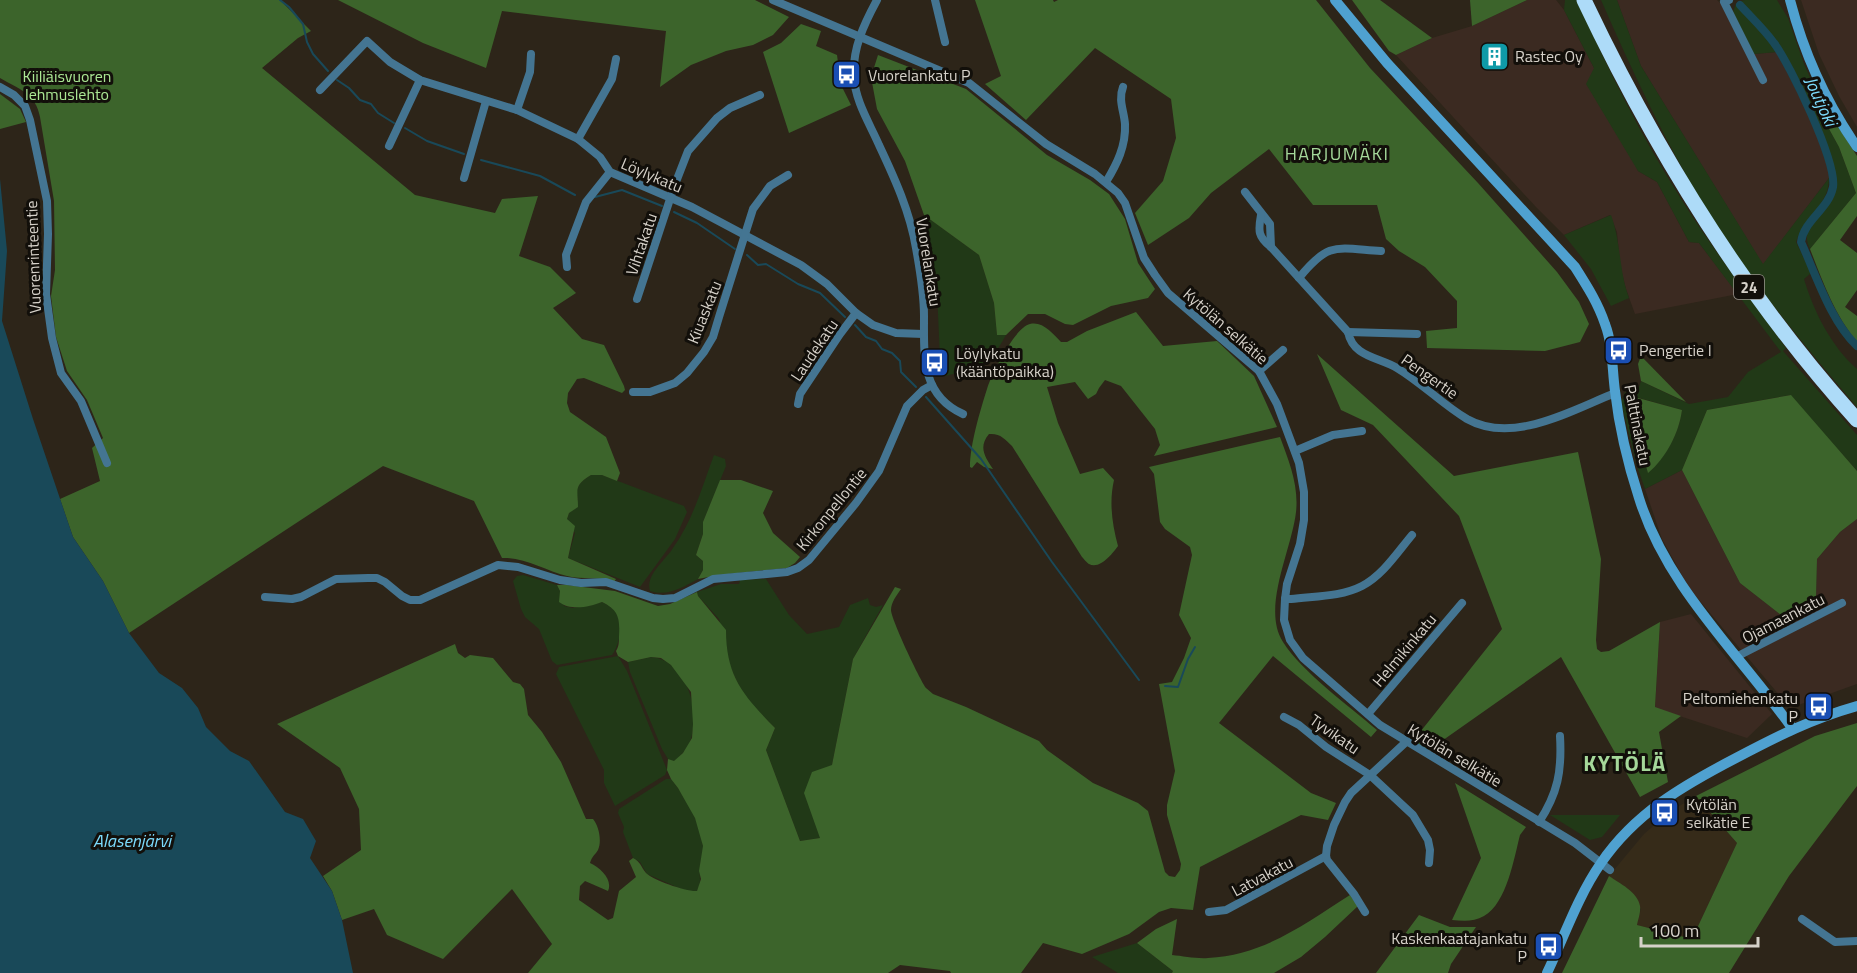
<svg xmlns="http://www.w3.org/2000/svg" width="1857" height="973" font-family="'Titillium Web',sans-serif">
<style>
.built{fill:#362b19}
.industrial{fill:#3b2a21}
.green{fill:#213917}
.forest{fill:#3c642b}
.water{fill:#194959}
.lines{fill:none;stroke-linecap:round;stroke-linejoin:round}
.stream{stroke:#194959;stroke-width:2}
.canal{stroke:#194959;stroke-width:8}
.street{stroke:#447592;stroke-width:8}
.secondary{stroke:#4fa1d0;stroke-width:10}
.highway{stroke:#addbf8;stroke-width:15}
.labels{text-anchor:middle;dominant-baseline:central;stroke-width:6;stroke-linejoin:round;paint-order:stroke}
.shield{fill:#120f0a;stroke:#9b9790;stroke-width:1.5}
.shield-label{font-size:15px;font-weight:bold;fill:#d6d1c9}
.poi-label{font-size:16px;fill:#d6d1c9;stroke:#120f0a;text-anchor:start}
.park-label{font-size:16px;fill:#abe794;stroke:#120f0a}
.street-label{font-size:16px;fill:#d6d1c9;stroke:#120f0a}
.water-label{font-size:18px;font-style:italic;fill:#7cdafb;stroke:#120f0a}
.neighbourhood-label{font-size:18px;letter-spacing:1.5px;fill:#a5d89a;stroke:#120f0a}
.district-label{font-size:22px;font-weight:bold;letter-spacing:1.5px;fill:#a5d89a;stroke:#120f0a}
</style>
<rect width="100%" height="100%" fill="#2d2519"/>
<path class="built" d="M1696 796 1737 843 1692 939 1636 925 1641 909 1609 876 1644 834 1671 811Z"/>
<g class="industrial">
<path d="M1527 0H1556L1564 10 1594 68 1638 171 1657 182 1689 242 1699 243 1738 294 1635 314 1626 289 1620 266 1617 232 1610 215 1564 235 1536 207 1396 55 1432 38 1472 26Z"/>
<path d="M1617 0H1717L1721 4 1761 83 1766 81 1754 54 1777 52 1811 120 1824 151 1829 167V178L1763 265 1641 66Z"/>
<path d="M1801 0H1857V127L1839 96 1819 54Z"/>
<path d="M1682 470 1740 583 1781 615 1816 598 1817 559 1840 532 1857 519V684L1790 708 1689 588 1662 539 1645 489Z"/>
<path d="M1691 614 1772 714 1747 738 1655 708 1660 622Z"/>
</g>
<g class="green">
<path d="M1565 0H1577C1608 70 1642 138 1683 202 1715 252 1751 300 1786 348L1783 351 1857 435V471L1790 395 1707 410 1682 470 1645 489 1636 463 1621 402 1625 392 1631 396 1628 405 1648 472C1666 457 1679 433 1682 410L1636 397 1641 381 1689 404 1728 397 1748 372 1781 352 1699 243 1689 242 1657 182 1638 171 1586 84 1594 68 1564 10Z"/>
<path d="M1601 0H1617L1641 66 1763 264 1829 178C1829 206 1804 217 1796 242L1811 273 1804 279C1814 312 1831 346 1857 369V407C1803 344 1749 279 1705 208 1665 141 1632 71 1601 0Z"/>
<path d="M1745 0H1777L1788 18 1804 64 1820 99 1823 118 1839 147 1856 193 1810 249C1796 222 1834 211 1836 186 1838 159 1797 69 1780 46 1769 30 1754 16 1741 1Z"/>
<path d="M1736 4 1764 34 1777 52 1754 54 1733 12Z"/>
<path d="M924 215 979 255 994 303 997 335H1006C988 368 981 367 945 376L940 359 937 291Z"/>
<path d="M1611 215C1621 242 1619 271 1629 298L1611 306 1591 269 1564 235Z"/>
<path d="M714 455 725 459 726 466 703 522V534L696 555 703 561V570L698 579C683 587 668 597 650 591 645 575 665 561 673 548 693 520 702 487 714 455Z"/>
<path d="M591 475H602L684 506 687 512 675 539 640 587 568 558 575 533 567 519 569 513 578 500C574 487 581 481 591 475Z"/>
<path d="M523 575 557 585 560 591 564 606 573 608 602 602C609 605 618 611 620 618 623 628 618 648 612 655L557 665 552 661 539 629 525 617 521 609 513 581 517 576Z"/>
<path d="M766 579 789 615 807 634 839 627 850 605 868 598 870 605 876 607 883 605 853 659 832 765 820 838 800 841 766 750 775 728 745 698 730 667 719 619 698 596 697 592 721 584H739L740 580Z"/>
<path d="M618 656 627 671 667 770 665 775 615 806 604 783V770L556 674 559 667Z"/>
<path d="M651 657C687 660 700 710 691 739 688 749 681 755 674 762L668 759 662 749 630 672 628 662Z"/>
<path d="M666 779H671C685 796 701 823 703 846 704 853 700 861 700 869 699 878 702 883 697 891L688 892 647 874 640 862 633 858 623 832 624 827 618 813 619 809Z"/>
<path d="M1550 815H1620L1602 837 1590 840Z"/>
<path d="M1137 943 1173 971 1172 973H1118L1092 957Z"/>
</g>
<g class="forest">
<path d="M0 0H280L311 31 298 38 262 68 415 195 495 213 502 199 538 196 519 256 550 267 576 293 553 308 582 339 604 345 624 386 625 390 622 393 584 378 577 379 568 393 567 403 570 412 606 437 620 473 617 481 602 475H591C573 486 578 489 578 507L569 513 567 519 575 526 568 558 616 579 614 582C599 576 582 580 567 576 546 571 524 557 502 558L474 501 383 466 129 633 103 581 73 537 60 499 100 481 92 448 103 438 87 400 67 371 56 337 51 296 55 270 54 201 40 117C36 94 19 89 0 78Z"/>
<path d="M338 0H755L789 17 773 35 753 45 726 51 691 65 660 87 666 31 502 11 486 68 423 43Z"/>
<path d="M975 0H1053L1054 2 1058 0H1316L1370 68 1478 183 1557 272 1579 302 1589 324 1580 342 1545 351 1427 348 1426 331 1457 328V301L1425 267 1399 251 1386 239 1377 205H1313L1269 149 1211 193 1189 218 1148 245 1135 213 1163 181 1176 138 1171 99 1095 48 1026 120 985 84 1001 76Z"/>
<path d="M1352 0H1380L1432 38 1396 55 1389 51Z"/>
<path d="M1470 0H1527L1472 26Z"/>
<path d="M801 24 821 31 816 46 837 55 841 85 851 105 789 133 763 52 781 43Z"/>
<path d="M878 55 966 89 1047 155 1090 180 1109 194 1125 219 1138 263 1155 289 1148 298 1111 306 1073 325 1065 324 1045 314H1028L1006 335H997L994 303 979 255 924 215 905 161 877 109 871 77Z"/>
<path d="M0 94 20 109 26 122 0 129Z"/>
<path d="M1820 99 1857 156V216L1840 240 1857 253V290L1845 307 1857 316V342C1834 314 1823 282 1810 249L1856 193 1839 147 1823 118Z"/>
<path d="M1136 312 1163 346 1217 341 1254 376 1277 427 1154 456 1160 445 1155 429 1121 386 1105 380 1099 388 1096 394 1088 399 1075 382 1047 387 1058 423 1080 474 1103 468 1114 480C1109 502 1112 524 1118 546 1113 553 1100 570 1089 564 1088 564 1083 558 1082 557L1012 446C1005 439 1000 433 989 434 978 447 985 457 993 469L984 467 977 462 972 468 970 467C970 445 980 411 987 389 991 375 1015 327 1030 324 1043 321 1053 334 1061 342H1067L1087 331Z"/>
<path d="M1317 354 1454 476 1578 452 1601 559 1596 640 1597 649 1601 652 1609 651 1660 622 1655 707 1681 716 1659 732 1668 782 1640 797 1561 657 1429 750 1413 741 1502 629 1459 516 1373 425 1341 410Z"/>
<path d="M1641 356 1686 402 1641 381 1638 364Z"/>
<path d="M1791 395 1857 471V519L1840 532 1817 559 1816 598 1803 611 1781 615 1740 583 1682 470 1707 410Z"/>
<path d="M1631 396 1682 410C1679 433 1666 458 1648 473L1628 405Z"/>
<path d="M1280 437C1289 461 1299 486 1296 512 1292 549 1261 608 1283 642 1302 672 1349 706 1377 730L1371 737 1273 656 1219 723 1311 793 1336 803 1328 820 1301 815 1200 867 1193 910 1171 908 1159 912 1129 934 1082 954 1043 943 1021 973H951L950 971 900 965 888 973H528L552 944 512 889 443 959 387 935 374 909 342 920 332 891 323 876 361 850 359 809 340 768 277 724 455 644 458 653 465 658 470 655 493 658 513 682 520 684 524 689 528 715 542 732 561 762 586 819H593C599 826 602 841 598 850 595 855 592 856 590 863 601 868 613 880 608 891L585 881 580 886 579 900 608 920 613 918 619 891 636 877 629 861 633 858C641 862 641 867 646 873 653 880 687 892 697 891L701 879 699 871 703 846 695 818 678 788 671 779 667 770 668 759 674 761 683 753 692 738 693 724 691 692 671 665 661 658 651 657 628 662 618 656 616 651C619 646 619 642 619 636 620 619 619 610 602 602 589 607 571 611 559 602L560 591 557 585H567L615 591 658 606 670 604 697 592 698 596 726 630C726 677 744 696 775 728L766 750 800 841 820 838 804 793 812 772 832 765 853 659 895 587 901 589C897 595 891 602 891 610 891 619 919 678 926 688L933 694 966 707 1039 741 1047 750 1093 783 1138 803 1148 811 1165 872 1169 876 1175 877 1180 870 1181 864 1167 815V805L1175 771 1159 684 1172 682 1184 658 1191 638 1179 615 1192 555 1190 547 1165 529 1160 522 1154 474 1149 467Z"/>
<path d="M720 480H741L773 491 763 513 773 533 800 557 795 563 787 568 719 575 698 579 703 570V561L696 555 703 534V522Z"/>
<path d="M1857 723V786L1789 876 1729 973H1562L1609 876C1619 883 1638 892 1640 906 1641 912 1638 920 1637 925L1692 939 1737 843 1696 796 1815 736Z"/>
<path d="M1455 783 1526 827 1520 835C1514 858 1507 903 1484 916 1474 922 1463 921 1452 920L1481 858Z"/>
<path d="M1350 895 1358 906 1325 937 1301 957 1274 973H1172L1173 971 1137 943 1156 929 1177 919 1172 955C1183 956 1197 959 1208 958 1265 955 1304 924 1350 895Z"/>
<path d="M1419 915 1450 927H1476L1451 964 1448 973H1376Z"/>
</g>
<path class="water" d="M0 179 7 251 2 321 33 419 73 537 103 581 129 633 159 673 182 688 198 708 206 727 230 751 249 761 285 812 303 819 316 841 310 858 332 891 342 920 353 973H0Z"/>
<g class="lines">
<g class="stream">
<path d="M280 0 289 7 303 24 307 42 313 54 328 71"/>
<path d="M337 80 349 88 360 100 371 104 378 113 394 123"/>
<path d="M405 128 427 141 464 154"/>
<path d="M481 160 540 176 575 195"/>
<path d="M595 197 622 190 662 206"/>
<path d="M674 212 697 223 735 249"/>
<path d="M747 255 758 265 766 264 798 284 820 293 845 317"/>
<path d="M855 325 866 337 876 341 882 349 892 353 900 361 901 372 916 387"/>
<path d="M926 397 981 459 1052 562 1139 680"/>
<path d="M1165 686 1178 687 1188 659 1195 647"/>
</g>
<path class="canal" d="M1740 5C1751 17 1764 29 1774 43 1790 64 1837 162 1833 187 1829 209 1804 220 1801 242 1816 275 1831 322 1857 346"/>
<g class="street">
<path d="M773 0 969 83 1046 144 1095 174 1118 193 1125 203 1144 258 1155 275 1168 293 1259 371 1277 404 1299 463 1304 492V520L1300 544 1287 584 1285 599 1284 620 1290 640 1303 658 1380 725 1575 843 1610 870"/>
<path d="M877 0C864 24 852 49 854 77 855 101 870 124 879 145 895 179 910 212 916 248 920 270 924 293 924 316 924 356 921 395 963 414"/>
<path d="M935 0 945 42"/>
<path d="M1729 0 1724 2 1763 80"/>
<path d="M0 87 14 95 25 106 30 120 47 201 48 234 46 294 52 338 61 373 81 401 107 463"/>
<path d="M320 90 367 41 390 62 420 80 517 110 578 139 600 157 610 172 692 207 801 265 827 284 856 313 873 325 896 333 923 334"/>
<path d="M517 110 530 72 531 54"/>
<path d="M578 139 612 79 616 59"/>
<path d="M389 146 420 80"/>
<path d="M464 178 486 101"/>
<path d="M1106 182C1117 164 1126 146 1125 124 1124 111 1118 100 1123 87"/>
<path d="M1245 192 1270 224 1271 247"/>
<path d="M1261 215C1258 231 1258 237 1271 247L1348 332C1353 357 1378 357 1397 368 1422 383 1442 404 1467 419 1513 445 1572 410 1615 393"/>
<path d="M567 267 566 255 586 202 610 172"/>
<path d="M1299 278C1329 241 1336 248 1381 251"/>
<path d="M637 299 674 187 688 151 717 118 730 108 760 95"/>
<path d="M1348 332 1417 334"/>
<path d="M1259 371 1283 350"/>
<path d="M633 392H650L675 383 687 373 704 352 713 337 719 317 753 209 770 186 788 175"/>
<path d="M798 404 800 394 840 334 856 313"/>
<path d="M1295 451 1333 435 1362 431"/>
<path d="M265 597 292 599 301 597 336 579 368 578H377L385 582 402 596 410 600H420L498 565 518 567 560 580 581 583 606 582 653 598 663 599 675 598 713 579 787 572 798 568 809 560 856 503 879 471 907 406 923 390 932 385"/>
<path d="M1285 599H1291C1313 596 1341 597 1362 586 1382 576 1397 553 1412 535"/>
<path d="M1736 657 1842 603"/>
<path d="M1368 714 1462 603"/>
<path d="M1284 717 1299 725 1326 747 1370 775 1413 815 1428 840 1430 850 1429 863"/>
<path d="M1539 822C1558 793 1562 771 1560 736"/>
<path d="M1209 912 1226 910 1326 856"/>
<path d="M1365 912 1354 894 1327 860 1326 856 1327 846 1334 825 1345 802 1351 793 1406 742"/>
<path d="M1802 919 1835 942 1857 941"/>
</g>
<g class="secondary">
<path d="M1335 0 1387 63 1575 267C1587 286 1598 303 1605 324 1613 345 1612 369 1615 391 1619 426 1628 464 1639 498 1667 588 1739 653 1792 728"/>
<path d="M1790 0C1804 54 1825 101 1857 147"/>
<path d="M1547 973C1564 937 1578 896 1601 863 1635 813 1684 785 1736 758 1778 736 1811 719 1857 706"/>
</g>
<path class="highway" d="M1584 0C1656 152 1744 295 1857 420"/>
</g>
<defs>
<symbol id="building-square" viewBox="-11 -11 22 22"><rect x="-9" y="-9" width="18" height="18" rx="4" fill="#0f9aa8" stroke="#120f0a"/><path d="M-4-6H4V6H1V3H-1V6H-4ZM-2.5-4.3h1.7v1.8h-1.7ZM.8-4.3h1.7v1.8H.8ZM-2.5-1h1.7V.8h-1.7ZM.8-1h1.7V.8H.8Z" fill="#fff"/></symbol>
<symbol id="bus-square" viewBox="-11 -11 22 22"><rect x="-9" y="-9" width="18" height="18" rx="4" fill="#1a4fb4" stroke="#120f0a"/><path d="M-5-6H5V4H4V6H2V4H-2V6H-4V4H-5ZM-3.5-4V0h7V-4ZM-3.5 1.2v1.5H-2V1.2ZM2 1.2v1.5H3.5V1.2Z" fill="#fff"/></symbol>
</defs>
<g fill-rule="evenodd">
<use href="#building-square" x="1478" y="40" width="33" height="33"/>
<use href="#bus-square" x="830" y="58" width="33" height="33"/>
<use href="#bus-square" x="1602" y="334" width="33" height="33"/>
<use href="#bus-square" x="918" y="346" width="33" height="33"/>
<use href="#bus-square" x="1802" y="690" width="33" height="33"/>
<use href="#bus-square" x="1648" y="796" width="33" height="33"/>
<use href="#bus-square" x="1532" y="930" width="33" height="33"/>
</g>
<g class="labels">
<rect class="shield" x="1734" y="275" width="30" height="24" rx="4.5"/>
<g class="shield-label">
<text x="1749" y="287">24</text>
</g>
<g class="poi-label">
<text x="1515" y="56">Rastec Oy</text>
<text x="868" y="75">Vuorelankatu P</text>
<text x="1639" y="350">Pengertie I</text>
<text x="956" y="353">Löylykatu<tspan x="956" dy="18">(kääntöpaikka)</tspan></text>
<text x="1798" y="698" text-anchor="end">Peltomiehenkatu<tspan x="1798" dy="18">P</tspan></text>
<text x="1686" y="804">Kytölän<tspan x="1686" dy="18">selkätie E</tspan></text>
<text x="1527" y="938" text-anchor="end">Kaskenkaatajankatu<tspan x="1527" dy="18">P</tspan></text>
</g>
<g class="park-label">
<text x="67" y="76">Kiiliäisvuoren<tspan x="67" dy="18">lehmuslehto</tspan></text>
</g>
<g class="street-label">
<text transform="translate(652 175) rotate(23)">Löylykatu</text>
<text transform="translate(641 244) rotate(-71)">Vihtakatu</text>
<text transform="translate(33 257) rotate(-92)">Vuorenrinteentie</text>
<text transform="translate(929 262) rotate(81)">Vuorelankatu</text>
<text transform="translate(704 312) rotate(-68)">Kiuaskatu</text>
<text transform="translate(1226 326) rotate(41)">Kytölän selkätie</text>
<text transform="translate(814 350) rotate(-56)">Laudekatu</text>
<text transform="translate(1430 376) rotate(35)">Pengertie</text>
<text transform="translate(1638 425) rotate(79)">Palttinakatu</text>
<text transform="translate(831 509) rotate(-51)">Kirkonpellontie</text>
<text transform="translate(1783 618) rotate(-27)">Ojamaankatu</text>
<text transform="translate(1404 650) rotate(-50)">Helmikinkatu</text>
<text transform="translate(1335 734) rotate(35)">Tyvikatu</text>
<text transform="translate(1455 755) rotate(31)">Kytölän selkätie</text>
<text transform="translate(1262 876) rotate(-28)">Latvakatu</text>
</g>
<g class="water-label">
<text transform="translate(1821 101) rotate(65)">Joutjoki</text>
<text x="132" y="840">Alasenjärvi</text>
</g>
<g class="neighbourhood-label">
<text x="1337" y="153">HARJUMÄKI</text>
</g>
<g class="district-label">
<text x="1625" y="763">KYTÖLÄ</text>
</g>
</g>
<path d="M1641 937v9h117v-9" fill="none" stroke="#d6d1c9" stroke-width="3"/>
<text x="1650" y="937" font-size="18" fill="#d6d1c9" stroke="#120f0a" stroke-width="4.5" paint-order="stroke">100 m</text>
</svg>
